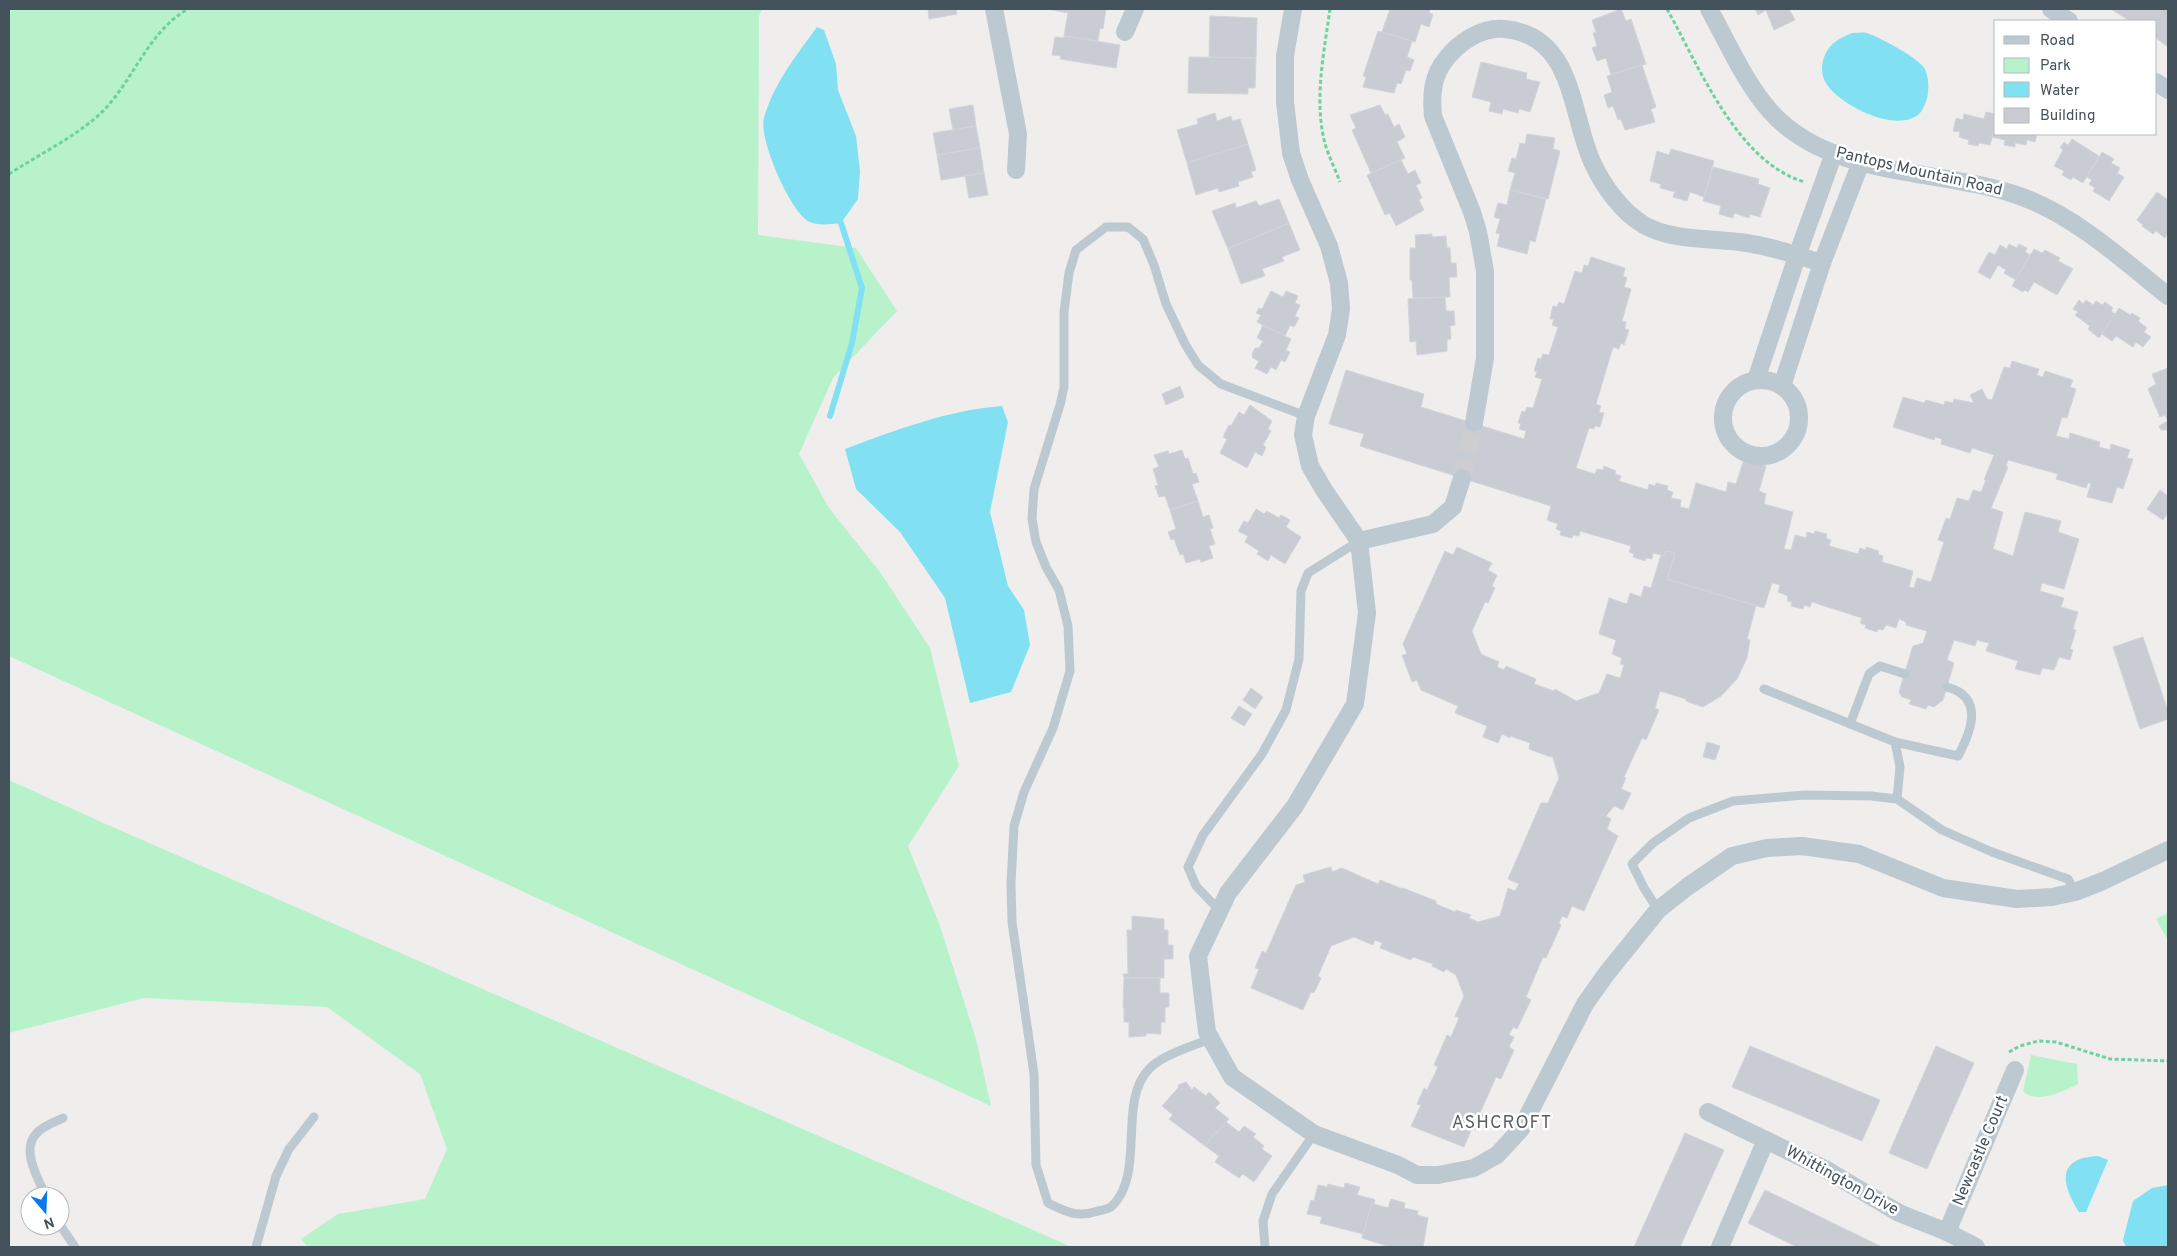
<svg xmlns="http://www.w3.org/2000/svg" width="2177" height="1256" font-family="Overpass,sans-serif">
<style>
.green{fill:#b8f2cb}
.water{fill:#81e1f2}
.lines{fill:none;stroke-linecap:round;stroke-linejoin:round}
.stream{stroke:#81e1f2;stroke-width:6}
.building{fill:#c9cdd3;stroke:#d1d4da}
.minor-tunnel{stroke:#ceced0;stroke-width:18;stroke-dasharray:18 9;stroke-linecap:butt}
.path{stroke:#6dd29b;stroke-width:3;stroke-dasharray:4 2.5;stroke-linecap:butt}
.service{stroke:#bdc9d1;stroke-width:9}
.minor{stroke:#bdc9d1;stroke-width:18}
.labels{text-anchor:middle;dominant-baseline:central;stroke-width:5;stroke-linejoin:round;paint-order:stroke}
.street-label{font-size:16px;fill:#44525c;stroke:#fff}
.neighbourhood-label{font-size:18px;letter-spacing:1px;fill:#5a5e63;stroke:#fff}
</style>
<rect width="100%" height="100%" fill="#f0eded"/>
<g class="green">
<path d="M9 9H762L759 16 758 235 856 248 897 311 833 378 799 454 829 508 880 572 930 648 959 766 908 846 940 926 976 1039 991 1106 9 656Z"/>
<path d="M9 780 99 821 1072 1247H308L301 1239 338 1214 425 1199 447 1149 420 1074 327 1007 144 998 9 1033Z"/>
<path d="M2168 913V941L2156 919Z"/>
<path d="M2031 1055 2077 1064 2078 1084C2064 1091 2036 1105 2023 1091Z"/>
</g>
<g class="water">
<path d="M817 27 824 30 836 64 838 90 856 136 860 171 858 199 841 223C832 224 819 226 810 222 791 214 758 138 764 118 774 83 796 56 817 27Z"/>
<path d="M1852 33C1857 33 1863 32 1867 33 1879 37 1919 58 1925 69 1928 76 1929 84 1928 92 1928 98 1924 108 1920 113 1898 135 1839 105 1826 83 1818 70 1823 51 1835 42 1840 38 1846 36 1852 33Z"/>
<path d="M1002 406 1008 422 990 512 1008 586 1024 610 1030 645 1011 692 970 703 945 598 900 532 856 489 845 449C896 430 948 410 1002 406Z"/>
<path d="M2098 1156 2108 1160 2086 1212H2079C2061 1184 2056 1158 2098 1156Z"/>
<path d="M2168 1185V1247H2126L2123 1240 2133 1201 2152 1188Z"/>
</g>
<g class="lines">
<path class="stream" d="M830 416 852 343 862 288 841 223"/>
</g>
<g class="building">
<path d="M928 9H956L957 14 929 19Z"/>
<path d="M1052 9H1106L1103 29 1100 28 1098 41 1064 36 1068 13 1052 10Z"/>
<path d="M1390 9H1430L1429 13 1433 14 1429 27 1421 24 1415 42 1382 32Z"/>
<path d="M1621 9 1626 21 1631 19 1646 64 1611 75 1606 58 1597 61 1592 48 1597 46 1593 33 1596 32 1592 20Z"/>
<path d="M1755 9H1789L1795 20 1774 30 1766 10 1758 15Z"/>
<path d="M2111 9H2168V47L2156 38V21H2130Z"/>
<path d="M1210 16 1257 18 1256 58 1209 57Z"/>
<path d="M1378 31 1412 41 1407 57 1414 60 1410 71 1406 70 1401 84 1397 83 1394 93 1363 87 1366 77 1363 76Z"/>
<path d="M1064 36 1120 45 1116 68 1060 59 1061 56 1052 55 1055 37 1064 38Z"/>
<path d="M1189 57 1256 58 1255 88H1248V94L1188 93Z"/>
<path d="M1481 62 1527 73 1526 79 1540 82 1530 112 1519 109 1518 113 1503 109 1502 114 1489 111 1491 102 1472 97Z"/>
<path d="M1642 65 1656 107 1651 109 1655 122 1625 130 1621 119 1618 120 1613 106 1608 108 1604 95 1612 92 1607 76Z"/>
<path d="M973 105 976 126 953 130 949 109Z"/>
<path d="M1380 105 1385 115 1388 114 1394 127 1399 124 1405 137 1397 142 1405 158 1371 173 1352 130 1356 128 1350 115Z"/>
<path d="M1986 112 1996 114V123L1990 145 1979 143 1978 146 1968 144 1969 140 1959 137 1960 132 1953 131 1956 118 1963 120 1964 114 1984 119Z"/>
<path d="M1215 113 1217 121 1231 116 1232 121 1240 119 1248 144 1187 163 1177 130 1198 124 1197 119Z"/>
<path d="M1996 123V134H2037L2035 142 2027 140 2026 145 2015 143V147L2004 145 2005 140 1992 137Z"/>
<path d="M976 126 980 148 937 155 933 133Z"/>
<path d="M1527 134 1555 138 1553 149 1560 151 1548 199 1510 190 1515 173 1508 171 1512 158 1516 159 1520 143 1525 144Z"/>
<path d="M2072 139 2099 156 2083 183 2073 177 2071 180 2062 175 2064 171 2054 166 2063 150 2060 148 2064 142 2068 145Z"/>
<path d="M1248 144 1256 170 1251 172 1253 177 1238 182 1239 186 1219 192 1218 188 1196 195 1187 163Z"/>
<path d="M980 148 984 173 941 180 937 155Z"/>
<path d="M1671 149 1714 161 1704 197 1690 192 1687 201 1673 197 1675 192 1660 188 1661 184 1650 181 1657 151 1669 155Z"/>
<path d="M2102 152 2114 159 2111 163 2120 168 2117 173 2124 177 2109 201 2093 191 2095 188 2089 184 2092 180 2087 177Z"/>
<path d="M1401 160 1408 174 1415 170 1421 183 1416 185 1422 198 1419 200 1424 210 1396 226 1390 213 1385 215 1367 175Z"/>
<path d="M1713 167 1759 179 1758 184 1770 188 1760 217 1750 214 1749 218 1734 213 1733 218 1719 214 1721 206 1703 201Z"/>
<path d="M984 173 988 195 969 198 965 176Z"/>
<path d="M1510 190 1546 199 1535 242 1530 240 1527 254 1497 246 1500 234 1496 233 1500 219 1494 217 1498 203 1507 205Z"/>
<path d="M2157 192 2168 200V233L2165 238 2156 231 2153 234 2142 226 2143 225 2137 220Z"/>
<path d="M1279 199 1289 223 1228 249 1212 211 1235 203 1236 208 1256 201 1259 206Z"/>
<path d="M1289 223 1300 250 1282 257 1284 261 1262 269 1265 276 1241 284 1228 249Z"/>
<path d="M1432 234V237L1446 236 1447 248H1450L1451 263H1456L1457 277H1449L1450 297 1413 298 1412 280H1410V248H1416L1415 235Z"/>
<path d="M2009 244 2017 248 2019 244 2027 248 2025 252 2030 255 2016 280 2004 273 2006 270 1998 265 1990 279 1978 272 1989 252 1995 255 2000 245 2007 249Z"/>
<path d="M2034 249 2042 253 2045 250 2060 258 2058 261 2073 269 2057 295 2034 282 2028 292 2025 290 2023 292 2012 286Z"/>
<path d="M1591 257 1625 268 1623 276 1627 278 1624 287 1631 289 1622 321 1626 322 1625 329 1629 330 1624 345 1621 343 1619 349 1613 347 1596 404 1601 406 1599 412 1604 413 1600 427 1595 426 1594 429 1589 428 1576 468 1595 474 1597 469 1603 470 1604 466 1616 471 1615 474 1621 476 1619 481 1648 490 1649 484 1655 486 1656 483 1668 486 1667 490 1673 492 1671 498 1681 500 1680 507 1689 509 1696 483 1726 492 1728 482 1736 484 1744 459 1766 466 1759 491 1766 494 1764 504 1793 512 1784 549 1791 550 1795 535 1806 538 1807 532 1814 534 1815 531 1827 534 1826 538 1831 540 1829 546 1858 554 1860 548 1866 550V547L1879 551 1878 554 1883 556 1882 562 1913 571 1909 587 1914 588 1917 578 1931 582 1944 542 1938 540 1946 518 1950 519 1957 498 1969 501 1973 490 1981 492 1986 480H1984L1994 455 1972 448 1970 453 1941 444 1942 439 1935 437 1934 440 1893 427 1903 397 1924 403 1926 400 1944 405 1945 401 1953 403 1954 399 1974 403 1970 395 1982 389 1987 399 1992 400 2004 367 2010 368 2012 361 2039 369 2037 375 2043 377 2045 371 2073 380 2070 387 2076 389 2067 418 2062 417 2056 436 2069 439 2070 433 2100 442 2099 447 2110 450 2111 444 2130 450 2127 458 2133 459 2123 489 2117 487 2112 503 2087 497 2091 483H2088L2086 488 2056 479 2058 474 2008 460 2006 466 2008 467 1991 508 2003 512 1993 549 2013 556 2025 512 2061 521 2058 532 2079 539 2064 589 2042 583 2040 591 2064 598 2061 607 2078 612 2073 629 2076 630 2070 649 2073 650 2070 660 2059 657 2054 670 2042 668 2040 675 2015 669 2018 661 1986 651 1989 643 1977 640 1975 646 1954 640 1947 660 1954 663 1943 700 1934 707 1928 705 1926 709 1909 704 1911 700 1902 697 1899 692 1912 649 1913 646 1923 643 1927 631 1906 625V622L1899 619 1896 628 1886 625 1883 630 1878 629 1877 632 1865 628 1866 625 1860 623 1862 618 1812 602 1810 607 1804 605 1803 609 1791 606 1792 602 1787 601 1788 596 1778 592 1780 585 1772 583 1764 608 1667 579 1675 553 1666 551 1664 556 1653 553 1652 559 1646 558 1645 561 1633 557 1634 554 1629 552 1631 546 1580 531 1579 536 1573 535 1572 538 1560 535 1561 531 1556 529 1558 524 1547 520 1551 506 1360 446 1364 434 1329 424 1346 370 1424 394 1421 407 1524 439 1526 431 1519 429 1521 424 1518 423 1522 411 1525 412 1527 407 1533 408 1542 379 1535 377 1537 372 1534 371 1538 358 1541 359 1543 354 1549 355 1558 327 1552 325 1554 319H1550L1553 306 1557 307 1559 302 1564 304 1575 271 1582 273 1584 265 1588 266Z"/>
<path d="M1271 291 1283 297 1286 291 1298 296 1295 303 1300 305 1295 316 1299 318 1294 327 1290 325 1285 336 1257 322 1261 315 1256 313 1259 308 1262 309Z"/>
<path d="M1445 297 1446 311H1454L1455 325 1450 326 1451 339 1447 340V351L1417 355 1416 341 1410 342 1408 299Z"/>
<path d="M2079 300 2083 304 2086 300 2093 305 2096 301 2102 305 2105 302 2113 308 2111 311 2115 314 2099 338 2088 329 2090 326 2075 315 2078 312 2073 309Z"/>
<path d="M2119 308 2130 315 2132 313 2140 318 2138 321 2147 328 2144 332 2151 337 2143 347 2136 342 2133 347 2116 336 2112 341 2102 334Z"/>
<path d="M1263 325 1291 339 1286 350 1290 352 1285 362 1281 360 1276 370 1271 367 1267 374 1255 368 1259 361 1253 358 1252 354 1255 348H1259L1263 341 1257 338Z"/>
<path d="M2168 368V414L2160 417 2148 389 2156 384 2152 374Z"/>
<path d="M1180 386 1184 397 1166 405 1162 394Z"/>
<path d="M1250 405 1272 421 1268 429 1271 431 1263 445 1266 447 1262 456 1255 452 1247 468 1220 453 1227 439 1223 437 1229 425 1231 426 1239 412 1244 415Z"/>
<path d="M2168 414V430H2161L2159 426 2168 421 2165 415Z"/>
<path d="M1182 450 1185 459 1188 458 1193 474 1196 473 1199 482 1192 484 1198 501 1170 510 1165 496 1159 497 1155 486 1158 485 1153 469 1159 467 1154 455 1168 451 1169 454Z"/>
<path d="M2160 490 2168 496V513L2163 520 2147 509Z"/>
<path d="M1198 501 1203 517 1209 515 1213 528 1210 529 1215 544 1209 546 1213 558 1201 562 1200 559 1186 563 1183 554 1180 555 1174 539 1171 540 1168 532 1176 529 1170 510Z"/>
<path d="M1256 509 1264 514 1267 511 1279 518 1281 515 1290 520 1286 527 1301 537 1285 564 1271 555 1268 561 1257 554 1259 551 1245 542 1248 536 1238 531 1244 521 1248 523Z"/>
<path d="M1457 547 1492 563 1488 570 1497 575 1492 586 1495 588 1488 603 1485 602 1472 631 1481 654 1499 662 1497 667 1504 670 1506 666 1536 679 1534 684 1554 691 1555 689 1576 701 1599 693 1607 674 1620 678 1624 665 1620 664 1622 658 1612 654 1616 640 1599 634 1609 598 1627 604 1630 593 1641 597 1644 586 1651 588 1661 555 1664 556 1666 551 1675 553 1667 579 1756 606 1747 639 1750 640 1747 658 1737 679 1721 696 1703 707 1686 701V699L1660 691 1655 708 1659 710 1646 740 1642 738 1624 777 1626 778 1621 789 1631 793 1623 810 1614 806 1606 816 1611 819 1607 829 1618 836 1584 911 1572 906 1567 918 1562 916 1559 923 1561 925 1546 958 1543 957 1526 997 1531 1000 1517 1029 1513 1027 1509 1035 1514 1037 1509 1047 1514 1050 1501 1079 1496 1077 1480 1113 1484 1115 1476 1130 1472 1128 1464 1147 1411 1126 1421 1105 1417 1104 1424 1088 1427 1090 1438 1067 1434 1065 1447 1035 1451 1037 1459 1018 1455 1016 1464 996 1456 975 1446 969 1444 972 1432 966 1433 964 1413 957 1411 960 1380 948 1382 943 1375 940 1373 945 1354 937 1331 946 1318 976 1321 978 1314 993 1311 992 1303 1010 1251 988 1259 969 1255 968 1262 951 1266 953 1296 885 1305 882 1303 875 1331 867 1332 872 1342 868 1378 884 1380 880 1403 889V888L1436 901V904L1455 912 1456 910 1471 915 1469 918 1478 922 1500 916 1508 888 1515 891 1519 884 1508 879 1541 803H1548L1559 778 1552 755 1551 757 1529 749 1530 743 1510 736V738L1502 734 1498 743 1483 737 1487 726 1455 713 1458 706 1421 690 1417 680 1412 682 1402 655 1407 654 1403 644 1445 551 1453 555Z"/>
<path d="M2143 637 2168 711V719L2140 729 2113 647Z"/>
<path d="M1251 688 1263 697 1255 709 1243 700Z"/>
<path d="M1239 706 1252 714 1244 726 1231 718Z"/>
<path d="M1707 742 1720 746 1715 760 1703 757Z"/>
<path d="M1132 916 1164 919V930H1168V945H1173V959H1164V978H1124L1123 974H1128L1127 930H1132Z"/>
<path d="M1124 978H1160V993H1169V1007H1165V1022H1161V1034L1146 1033V1036L1129 1037V1022H1124V1008H1123Z"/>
<path d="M1750 1046 1880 1100 1862 1141 1732 1087Z"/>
<path d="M1936 1046 1974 1063 1927 1169 1889 1153Z"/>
<path d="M1186 1082 1192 1090 1194 1087 1206 1096 1209 1092 1220 1103 1215 1108 1229 1119 1205 1146 1169 1119 1173 1115 1162 1106 1179 1087 1178 1085Z"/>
<path d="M1226 1122 1239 1132 1244 1126 1256 1134 1253 1137 1264 1146 1262 1149 1272 1156 1254 1182 1243 1174 1239 1178 1215 1162 1219 1156 1205 1146 1215 1132 1216 1134Z"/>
<path d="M1685 1133 1724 1150 1680 1247H1634Z"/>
<path d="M1345 1183 1360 1187 1357 1195 1373 1199 1363 1234 1320 1223 1322 1217 1307 1214 1311 1200 1314 1201 1318 1185 1327 1187 1328 1184 1344 1188Z"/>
<path d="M1765 1190 1882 1247H1797L1748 1223Z"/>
<path d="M1373 1199 1375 1200 1374 1204 1388 1208 1391 1199 1405 1203 1404 1208 1418 1211 1417 1215 1428 1218 1423 1247 1409 1246 1390 1247 1362 1238Z"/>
</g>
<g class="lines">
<path class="minor-tunnel" d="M1462 478 1474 423"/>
<g class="path">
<path d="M1330 9C1324 53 1313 103 1326 147 1330 159 1336 171 1340 182"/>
<path d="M1667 9C1699 66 1737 163 1805 182"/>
<path d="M9 174C38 155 81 134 105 109 134 78 150 30 188 9"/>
<path d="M2009 1052 2020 1046 2038 1041 2056 1042 2110 1059 2168 1061"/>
</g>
<g class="service">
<path d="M1764 689 1895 742 1900 767 1897 799"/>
<path d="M1850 724 1869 674 1880 666 1905 674"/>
<path d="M1895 742 1958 756C1972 730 1984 697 1947 687"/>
<path d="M1658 910 1644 888 1632 864 1653 843 1689 818 1733 801 1805 795 1871 796 1897 799 1942 830 1992 852 2068 879 2075 892"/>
<path d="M1220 911 1196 886 1188 867 1203 835 1262 754 1286 710 1299 659 1301 591 1308 573 1359 541"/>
<path d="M1210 1039C1193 1046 1162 1055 1149 1069 1117 1102 1146 1174 1112 1206 1109 1209 1103 1210 1098 1211 1078 1218 1066 1212 1048 1203L1036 1165 1034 1074 1012 922 1011 884 1014 826 1024 792 1053 728 1070 671 1068 626 1059 590 1046 567 1036 542 1032 519 1034 489 1060 405 1064 387V312L1069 273 1076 250 1106 227H1128L1143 239 1154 265 1166 304 1185 344 1198 365 1221 384 1306 416"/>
<path d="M46 1196C38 1179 21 1150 36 1134 42 1126 55 1122 63 1118"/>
<path d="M60 1225 75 1247"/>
<path d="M256 1247 276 1176 289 1149 314 1117"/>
<path d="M1265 1247 1263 1221 1272 1194 1314 1134"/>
</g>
<g class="minor">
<path d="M994 9 1018 134 1016 170"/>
<path d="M1293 9 1285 56V102L1291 153 1300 180 1329 246 1339 283 1341 309 1337 335 1306 416 1303 435 1310 466 1324 490 1359 541 1367 613 1355 704 1295 806 1228 893 1198 956 1207 1032 1232 1077 1314 1134 1398 1165 1417 1175H1438L1474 1168 1497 1155 1521 1129 1585 1004 1607 973 1658 910 1687 887 1732 856 1767 848 1802 846 1859 854 1943 888 2017 899 2052 897 2075 892 2103 881 2168 850"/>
<path d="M1709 9C1728 43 1745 83 1771 112 1833 181 1945 167 2025 198 2079 219 2124 261 2168 296"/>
<path d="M2051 9 2069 21"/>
<path d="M1125 32 1135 9"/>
<path d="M2156 82 2168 90"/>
<path d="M1756 380 1797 256 1834 153"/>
<circle cx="1761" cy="418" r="38"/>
<path d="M1782 386 1822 263 1861 162"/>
<path d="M1474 423 1485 358V271L1478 232 1472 212 1433 116C1431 95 1432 76 1446 59 1459 42 1482 27 1504 29 1575 35 1570 115 1593 164 1604 187 1622 212 1644 225 1676 243 1718 237 1752 244 1776 248 1799 256 1822 263"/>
<path d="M1359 541 1433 524 1453 507 1462 478"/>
<path d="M1708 1112 1825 1169 1899 1213 1947 1232 1976 1247"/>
<path d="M1947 1232 2015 1070"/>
<path d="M1720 1247 1766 1140"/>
</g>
</g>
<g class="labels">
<g class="street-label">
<text transform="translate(1919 172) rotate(13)">Pantops Mountain Road</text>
<text transform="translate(1981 1151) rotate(-67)">Newcastle Court</text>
<text transform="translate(1842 1181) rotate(29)">Whittington Drive</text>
</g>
<g class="neighbourhood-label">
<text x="1502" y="1123">ASHCROFT</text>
</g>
</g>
<rect width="2177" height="1256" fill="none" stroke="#44525c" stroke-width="20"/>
<rect x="1994" y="20" width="162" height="115" fill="#ffffff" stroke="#b4babe"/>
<rect x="2004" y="36" width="25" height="8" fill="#bdc9d1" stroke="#b4babe"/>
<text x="2040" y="45" font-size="15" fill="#44525c">Road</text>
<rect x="2004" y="58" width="25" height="15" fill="#b8f2cb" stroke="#b4babe"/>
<text x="2040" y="70" font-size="15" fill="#44525c">Park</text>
<rect x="2004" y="82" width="25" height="15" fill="#81e1f2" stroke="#b4babe"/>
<text x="2040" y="95" font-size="15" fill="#44525c">Water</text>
<rect x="2004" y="108" width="25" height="15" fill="#c9cdd3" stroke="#b4babe"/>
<text x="2040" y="120" font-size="15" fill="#44525c">Building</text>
<g transform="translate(45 1211) rotate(161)"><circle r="24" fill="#ffffff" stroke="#b4babe"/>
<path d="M0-4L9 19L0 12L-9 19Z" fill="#0b79ec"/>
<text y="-8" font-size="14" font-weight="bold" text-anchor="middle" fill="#44525c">N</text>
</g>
</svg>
